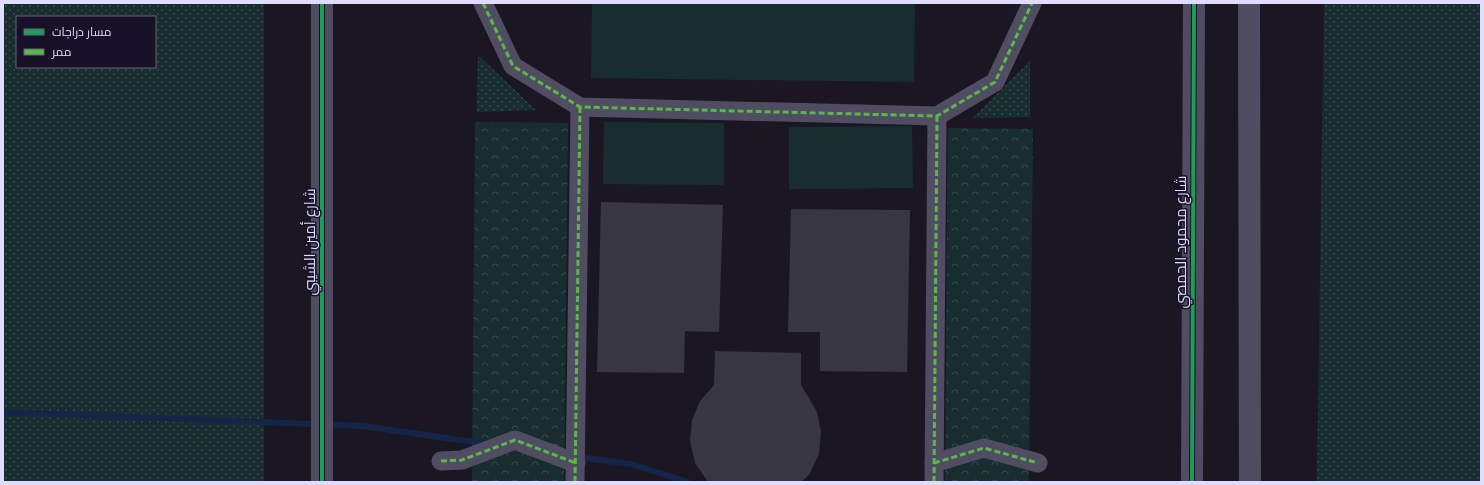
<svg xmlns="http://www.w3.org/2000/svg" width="1484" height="485" font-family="Figtree,Cairo,sans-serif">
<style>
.grass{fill:url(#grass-dots);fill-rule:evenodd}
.forest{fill:url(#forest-crowns)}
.pitch{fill:#172d30}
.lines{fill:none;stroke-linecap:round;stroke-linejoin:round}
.stream{stroke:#142548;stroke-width:6}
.building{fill:#393644}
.pedestrian{stroke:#504d63;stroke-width:19}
.minor{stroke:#504d63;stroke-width:22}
.quiet{stroke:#58b947;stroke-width:3;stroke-dasharray:6 3;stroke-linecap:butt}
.cycleway-casing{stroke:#171228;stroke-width:6}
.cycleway{stroke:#1a9f57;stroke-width:4}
.labels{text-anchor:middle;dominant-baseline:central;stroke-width:3;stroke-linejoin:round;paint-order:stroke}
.street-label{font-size:15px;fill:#e1dcfd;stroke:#171228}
</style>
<defs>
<pattern id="grass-dots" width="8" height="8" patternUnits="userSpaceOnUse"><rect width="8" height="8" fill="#172d30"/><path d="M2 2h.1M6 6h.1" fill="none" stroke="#384b4f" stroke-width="1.8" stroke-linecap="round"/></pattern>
<pattern id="forest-crowns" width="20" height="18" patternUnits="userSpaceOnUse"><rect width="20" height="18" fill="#172d30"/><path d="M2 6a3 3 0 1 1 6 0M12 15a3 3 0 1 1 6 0" fill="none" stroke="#384b4f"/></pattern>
</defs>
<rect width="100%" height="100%" fill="#1a1723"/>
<g class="grass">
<path d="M3 3H264V482H3ZM17 17H155V67H17Z"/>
<path d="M1324 3H1481V482H1317Z"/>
<path d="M478 55 536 110 477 112Z"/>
<path d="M1030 61V117L973 118Z"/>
</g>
<g class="forest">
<path d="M475 122 568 123 564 482H472Z"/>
<path d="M948 128 1033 129 1029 482H945Z"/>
</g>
<g class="pitch">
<path d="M592 3H915L914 82 591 78Z"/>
<path d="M604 122 724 123V185L603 184Z"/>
<path d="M912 126 913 188 789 189V127Z"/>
</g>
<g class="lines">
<g class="stream">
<path d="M3 412 363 426 488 444"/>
<path d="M578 457 631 464 688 482"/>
</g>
</g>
<g class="building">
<path d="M601 202 723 205 719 332 685 331 684 373 597 372Z"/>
<path d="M791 209 910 210 907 372 820 371V332H788Z"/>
<path d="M715 351 801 353V385L817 412 821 432 819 454 809 475 801 482H708L695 463 690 441 692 420 700 401 714 385Z"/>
</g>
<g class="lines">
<g class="pedestrian">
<path d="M483 3 513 66 580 107 937 116 995 82 1032 3"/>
<path d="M441 461 462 460 515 440 576 463"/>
<path d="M934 463 984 448 1038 463"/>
<path d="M575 482 580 107"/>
<path d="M934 482 937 116"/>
</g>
<g class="minor">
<path d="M1249 3 1250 482"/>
<path d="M322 482V3"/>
<path d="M1192 482 1194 3"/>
</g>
<g class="quiet">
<path d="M483 3 513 66 580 107 937 116 995 82 1032 3"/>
<path d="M441 461 462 460 515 440 576 463"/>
<path d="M934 463 984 448 1038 463"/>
<path d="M575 482 580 107"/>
<path d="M934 482 937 116"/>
</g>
<defs>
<g id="cycleway">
<path d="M322 482V3"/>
<path d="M1192 482 1194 3"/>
</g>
</defs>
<use href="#cycleway" class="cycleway-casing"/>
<use href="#cycleway" class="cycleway"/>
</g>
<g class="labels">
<g class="street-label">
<text transform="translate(310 242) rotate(-90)">شارع أمين الشيبي</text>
<text transform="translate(1181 242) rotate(-90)">شارع محمود الحمصي</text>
</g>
</g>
<rect width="1484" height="485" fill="none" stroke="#e1dcfd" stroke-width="8"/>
<rect x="16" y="16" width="140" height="52" fill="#171228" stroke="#68637d"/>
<rect x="24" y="29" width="20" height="6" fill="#1a9f57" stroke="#68637d"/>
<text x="52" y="36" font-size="12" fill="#e1dcfd">مسار دراجات</text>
<rect x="24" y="49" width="20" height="6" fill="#58b947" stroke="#68637d"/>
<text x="52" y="56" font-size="12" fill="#e1dcfd">ممر</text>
</svg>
